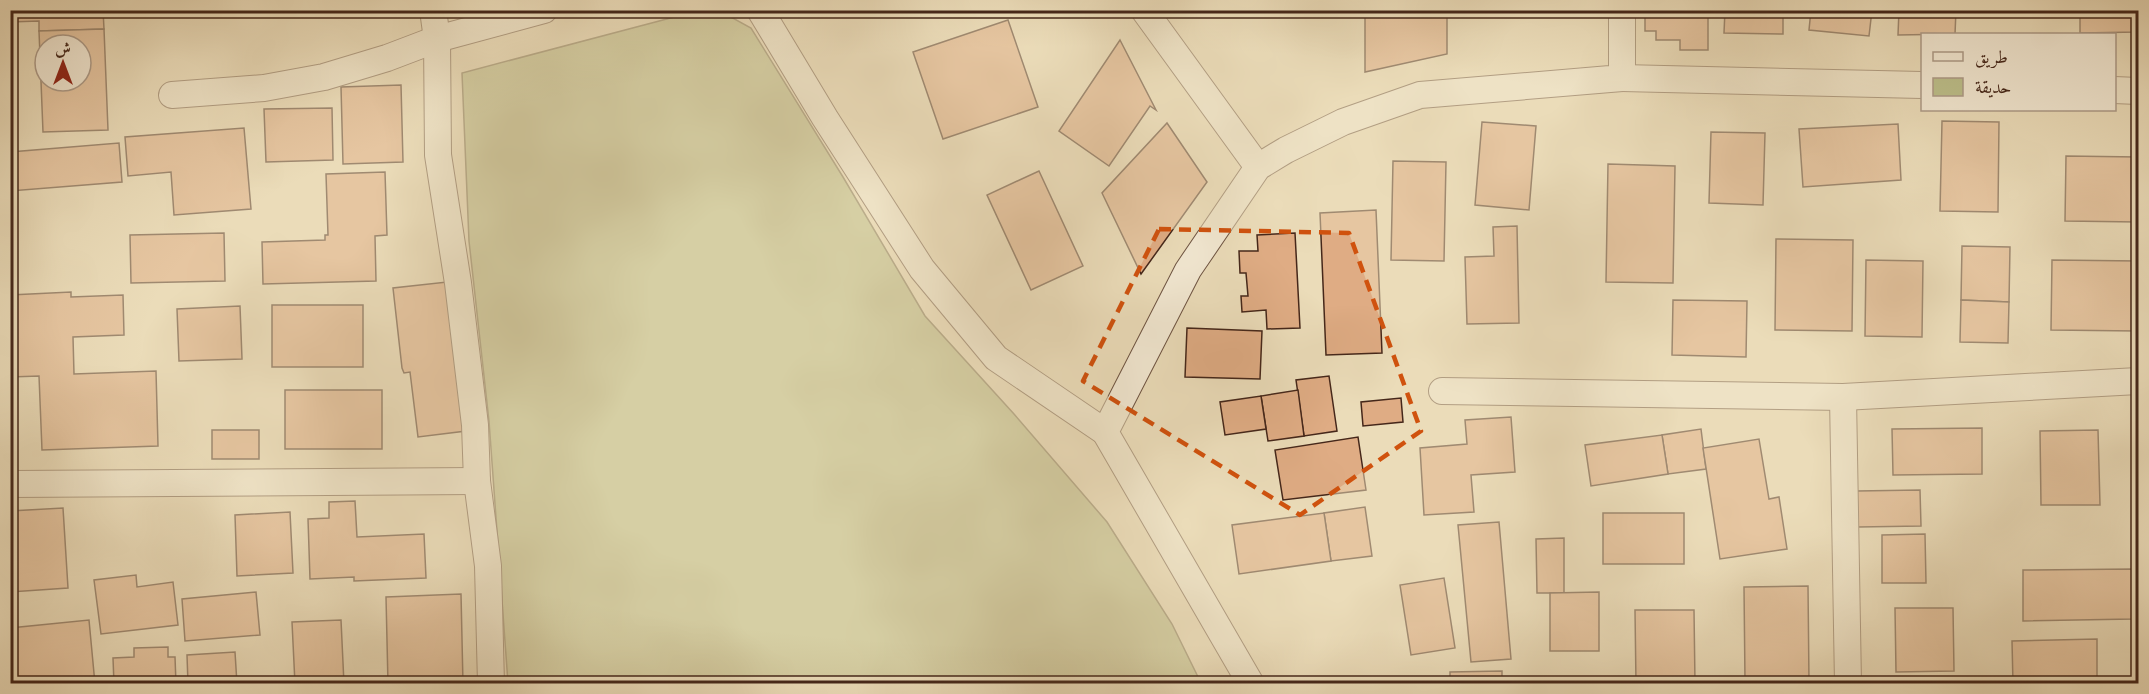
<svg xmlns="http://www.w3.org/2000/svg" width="2149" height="694" font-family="'Sorts Mill Goudy',Amiri,serif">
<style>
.green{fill:#bcbf8b;stroke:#807352;stroke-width:1.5}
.building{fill:#dfac84;stroke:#45271a;stroke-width:1.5;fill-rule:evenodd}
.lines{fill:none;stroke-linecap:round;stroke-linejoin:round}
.street-casing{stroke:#6e5442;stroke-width:28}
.street{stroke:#f2e8d2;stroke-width:26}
.marked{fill:none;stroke:#d0520e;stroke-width:4.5;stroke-dasharray:12 8;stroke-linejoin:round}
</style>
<rect width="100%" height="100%" fill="#ebdcb9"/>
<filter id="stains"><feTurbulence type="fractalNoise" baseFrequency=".00333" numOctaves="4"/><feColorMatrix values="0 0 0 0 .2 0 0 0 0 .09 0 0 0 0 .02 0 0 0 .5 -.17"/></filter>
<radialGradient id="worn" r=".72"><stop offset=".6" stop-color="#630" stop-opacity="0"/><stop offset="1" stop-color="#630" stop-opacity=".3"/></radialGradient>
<path class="green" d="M697 11H720L751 28 843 177 925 316 1014 414 1107 522 1172 624 1201 683H508L489 421 469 241 462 73Z"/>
<g class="building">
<path d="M10 10H103L104 29 39 31V21L10 22Z"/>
<path d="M1365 10H1447V54L1365 72Z"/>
<path d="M1645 10H1708V50H1680V40H1656V31H1645Z"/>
<path d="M1725 10H1783V34L1724 33Z"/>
<path d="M1811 10H1872L1869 36 1809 30Z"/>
<path d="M1899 10H1956L1955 34 1898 35Z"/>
<path d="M1976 10H2034V16L1976 14Z"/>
<path d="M2080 10H2138V32L2080 33Z"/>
<path d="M1008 20 1038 107 943 139 913 52Z"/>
<path d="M104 29 108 130 43 132 39 31ZM45 45H81V81H45Z"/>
<path d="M1120 40 1156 110 1150 106 1109 166 1059 131Z"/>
<path d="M401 85 403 162 343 164 341 87Z"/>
<path d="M332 108 333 160 266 162 264 109Z"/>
<path d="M1942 121 1999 122 1998 212 1940 211Z"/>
<path d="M1482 122 1536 126 1529 210 1475 205Z"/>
<path d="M1167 123 1207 182 1141 274 1102 193Z"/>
<path d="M1898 124 1901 180 1803 187 1799 129Z"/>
<path d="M244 128 251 209 174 215 171 172 128 176 125 137Z"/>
<path d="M1711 132 1765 133 1763 205 1709 203Z"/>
<path d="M119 143 122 182 10 191V152Z"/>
<path d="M2066 156 2138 157V222L2065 221Z"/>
<path d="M1393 161 1446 162 1444 261 1391 260Z"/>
<path d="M1608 164 1675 166 1673 283 1606 282Z"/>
<path d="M1039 171 1083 266 1031 290 987 195Z"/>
<path d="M385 172 387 235 375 236 376 281 263 284 262 242 325 240V235H328L326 174Z"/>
<path d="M1376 210 1382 353 1326 355 1320 213Z"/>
<path d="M1517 226 1519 323 1467 324 1465 257 1494 256 1493 227Z"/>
<path d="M224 233 225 281 131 283 130 235Z"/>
<path d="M1295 233 1300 328 1267 329 1266 310 1242 312 1241 296H1248L1246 273H1240L1239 251H1258L1257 235Z"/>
<path d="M1776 239 1853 240 1852 331 1775 330Z"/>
<path d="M1962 246 2010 247 2009 302 1961 300Z"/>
<path d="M1866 260 1923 261 1922 337 1865 336Z"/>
<path d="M2052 260 2138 261 2137 331 2051 330Z"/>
<path d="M447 282 466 431 418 437 410 372 404 373 402 368 393 288Z"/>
<path d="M71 292V297L123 295 124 335 73 337 74 374 156 371 158 446 42 450 39 376 10 377V295Z"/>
<path d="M1673 300 1747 301 1746 357 1672 355Z"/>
<path d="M1961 300 2009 302 2008 343 1960 342Z"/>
<rect x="272" y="305" width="91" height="62"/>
<path d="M240 306 242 359 179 361 177 309Z"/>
<path d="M1187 328 1262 331 1260 379 1185 377Z"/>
<path d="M1329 376 1337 431 1304 436 1296 380Z"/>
<rect x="285" y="390" width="97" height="59"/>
<path d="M1298 390 1304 436 1268 441 1261 396Z"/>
<path d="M1261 396 1266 429 1225 435 1220 402Z"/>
<path d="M1401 398 1403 422 1363 426 1361 402Z"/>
<path d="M1511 417 1515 472 1471 475 1474 512 1424 515 1420 448 1467 444 1465 420Z"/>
<path d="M1982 428V474L1893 475 1892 429Z"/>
<path d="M1701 429 1706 469 1668 474 1662 435Z"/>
<rect x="212" y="430" width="47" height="29"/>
<path d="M2098 430 2100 505H2041L2040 431Z"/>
<path d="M1662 435 1668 474 1591 486 1585 445Z"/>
<path d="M1358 437 1366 490 1283 500 1275 450Z"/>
<path d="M1759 439 1769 499 1779 497 1787 549 1720 559 1703 448Z"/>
<path d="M1920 490 1921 526 1858 527 1857 491Z"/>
<path d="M355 501 357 537 424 534 426 578 354 581V577L310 579 308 519 329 518V502Z"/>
<path d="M1365 507 1372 556 1331 561 1324 513Z"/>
<path d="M63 508 68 588 10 592V511Z"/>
<path d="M290 512 293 573 237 576 235 515Z"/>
<path d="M1324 513 1331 561 1239 574 1232 525Z"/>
<rect x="1603" y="513" width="81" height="51"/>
<path d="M1499 522 1511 659 1471 662 1458 525Z"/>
<path d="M1925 534 1926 583H1882V535Z"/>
<path d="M1564 538V593H1537L1536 539Z"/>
<path d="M2133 569V619L2023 621V570Z"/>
<path d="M136 575 137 587 173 582 178 625 101 634 94 580Z"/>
<path d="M1444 578 1455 648 1411 655 1400 585Z"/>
<path d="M1808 586 1809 682H1745L1744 587Z"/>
<path d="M256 592 260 635 185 641 182 599Z"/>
<path d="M1599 592V651H1550V593Z"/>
<path d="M461 594 463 684H388L386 597Z"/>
<path d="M1895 608H1953L1954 671 1896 672Z"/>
<path d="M1635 610H1694L1695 684H1636Z"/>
<path d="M89 620 95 684H10V628Z"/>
<path d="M341 620 344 684H295L292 622Z"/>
<path d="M2097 639V684H2013L2012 641Z"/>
<path d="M168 647V657H175L176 684H114L113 658 134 657V648Z"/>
<path d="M235 652 237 684H188L187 655Z"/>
<path d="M1502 671V684H1450V672Z"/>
</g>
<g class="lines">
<defs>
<g id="street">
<path d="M433 10 437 39 438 155 458 283 475 425 477 481 488 566 491 684"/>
<path d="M760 10 825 118 922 269 996 358 1105 432"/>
<path d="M1144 10 1258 167"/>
<path d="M1622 78 1922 85"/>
<path d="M2114 90 2138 91"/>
<path d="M172 95 264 88 324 77 387 58 437 39 544 10"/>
<path d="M1442 391 1843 397 2138 381"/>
<path d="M1843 397 1848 684"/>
<path d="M10 484 477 481"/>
<path d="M1251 684 1105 432 1188 270 1258 167 1286 150 1343 122 1420 95 1622 78V10"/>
</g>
</defs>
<use href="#street" class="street-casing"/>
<use href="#street" class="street"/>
</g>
<path d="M0 0H2149V694H0ZM1159 229 1349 233 1421 431 1300 515 1083 381Z" fill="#ebdcb9" fill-opacity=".55" fill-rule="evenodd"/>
<path class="marked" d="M1159 229 1349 233 1421 431 1300 515 1083 381Z"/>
<rect width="2149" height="694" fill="none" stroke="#ebdcb9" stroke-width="36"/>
<rect x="12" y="12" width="2125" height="670" fill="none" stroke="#45271a" stroke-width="3"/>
<rect x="18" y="18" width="2113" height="658" fill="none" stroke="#45271a" stroke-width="1.5"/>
<rect x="1921" y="33" width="195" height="78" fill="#f2e8d2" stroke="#ad9b88" stroke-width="1.5"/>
<rect x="1933" y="52" width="30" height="9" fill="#f2e8d2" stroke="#ad9b88" stroke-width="1.5"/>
<text x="1975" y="63" font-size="18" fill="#45271a">طريق</text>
<rect x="1933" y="78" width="30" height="18" fill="#bcbf8b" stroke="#ad9b88" stroke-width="1.5"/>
<text x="1975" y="93" font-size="18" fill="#45271a">حديقة</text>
<g transform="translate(63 63)"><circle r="28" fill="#f2e8d2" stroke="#ad9b88" stroke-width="1.5"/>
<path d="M0-4.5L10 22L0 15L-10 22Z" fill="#8f2418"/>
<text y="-9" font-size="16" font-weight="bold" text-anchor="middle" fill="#45271a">ش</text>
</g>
<rect width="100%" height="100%" filter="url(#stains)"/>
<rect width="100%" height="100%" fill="url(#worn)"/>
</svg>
